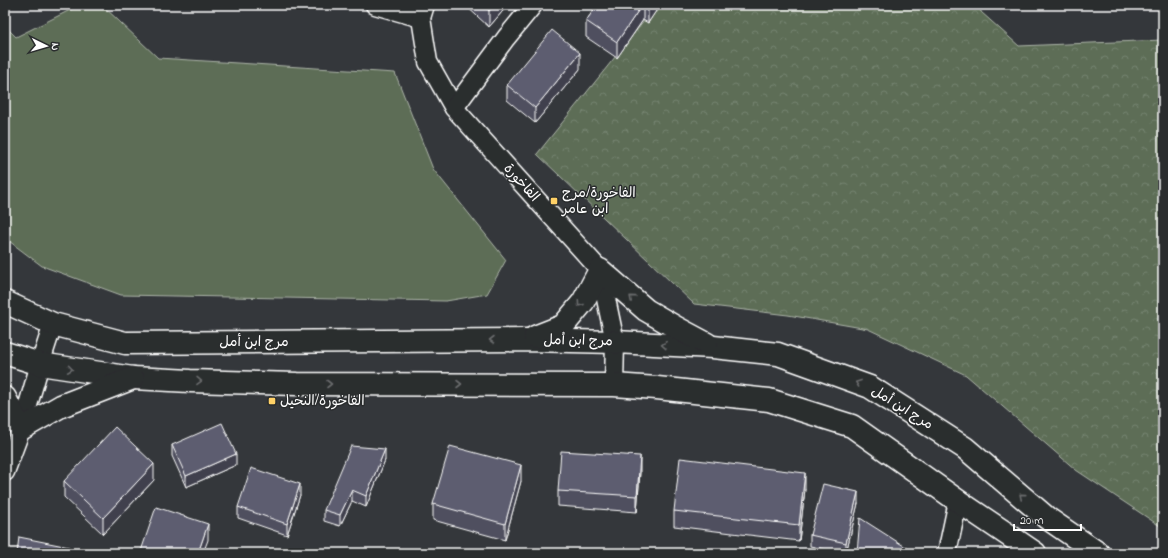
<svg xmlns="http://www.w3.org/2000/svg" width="1168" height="558" font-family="'Indie Flower','Playpen Sans Arabic',sans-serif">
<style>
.green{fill:#5d6d56;stroke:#aeb6aa}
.forest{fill:url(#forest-crowns);stroke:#aeb6aa}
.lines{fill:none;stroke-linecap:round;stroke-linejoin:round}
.minor-casing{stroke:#fff;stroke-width:21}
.tertiary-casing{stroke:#fff;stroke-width:25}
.minor{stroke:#2a2d2e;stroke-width:18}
.tertiary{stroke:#2a2d2e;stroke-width:22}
.wall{fill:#50505f;stroke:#fff}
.shaded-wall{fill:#41414e;stroke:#fff}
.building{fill:#5d5d6f;stroke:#fff}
.oneway{stroke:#6a6c6d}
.poi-dot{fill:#ffd166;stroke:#2a2d2e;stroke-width:1.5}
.labels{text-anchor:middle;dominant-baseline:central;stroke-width:3;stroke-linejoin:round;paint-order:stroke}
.street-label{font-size:14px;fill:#fff;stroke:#2a2d2e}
.poi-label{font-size:14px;fill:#fff;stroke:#2a2d2e;text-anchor:start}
</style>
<defs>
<pattern id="forest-crowns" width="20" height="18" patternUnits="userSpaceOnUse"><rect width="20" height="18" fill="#5d6d56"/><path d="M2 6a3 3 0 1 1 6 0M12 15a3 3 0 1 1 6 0" fill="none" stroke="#75836f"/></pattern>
</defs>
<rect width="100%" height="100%" fill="#34373b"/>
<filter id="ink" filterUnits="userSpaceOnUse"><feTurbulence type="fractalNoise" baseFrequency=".025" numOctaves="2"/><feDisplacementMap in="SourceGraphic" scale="8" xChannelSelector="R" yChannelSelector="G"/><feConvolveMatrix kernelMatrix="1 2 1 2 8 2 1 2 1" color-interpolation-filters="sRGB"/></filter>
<g filter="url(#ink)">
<path class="green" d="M80 5H102L158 58 395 73 433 169 506 260 487 294 446 301 121 295 42 266 5 238V26L16 37Z"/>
<path class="forest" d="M657 5H980L981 12 1019 46 1163 40V528L1076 470 966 375 868 329 788 315 694 304 537 154Z"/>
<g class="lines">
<defs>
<g id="minor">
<path d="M375 5 421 18"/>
<path d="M425 5 421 18 428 62 454 108 600 270 615 342 614 385"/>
<path d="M454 108 506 38 533 5"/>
<path d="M5 472 21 429 40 364 53 324"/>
<path d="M947 553 958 501"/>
</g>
<g id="tertiary">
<path d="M5 302 53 324 125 343 527 340 615 342 713 347 778 354 870 387 965 448 1047 518 1098 553"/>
<path d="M535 337 563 326 583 302 600 270 646 310 677 328 707 344"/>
<path d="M5 353 40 364 133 378 190 381 297 384 614 385 657 388 769 400 852 426 958 501 1035 553"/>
<path d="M5 398 21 429 61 406 133 378"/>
</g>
</defs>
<use href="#minor" class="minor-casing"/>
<use href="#tertiary" class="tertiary-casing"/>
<use href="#minor" class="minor"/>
<use href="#tertiary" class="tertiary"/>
</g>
<g class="wall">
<path d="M465 5H508L489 27Z"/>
<path d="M597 5H660L648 23 643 20 617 58 586 37V21Z"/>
<path d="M580 69 535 123 507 100V85Z"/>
<path d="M172 445 236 465 186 487 172 456Z"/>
<path d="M385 460 366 507 352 501 340 526 324 521V510Z"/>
<path d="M640 472 637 512 558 506V491Z"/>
<path d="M154 480 103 534 64 497V481Z"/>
<path d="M521 481 505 540 433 520V504Z"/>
<path d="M805 489 799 541 674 526V511Z"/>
<path d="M300 495 287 535 238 518V507Z"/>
<path d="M858 503 846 553H841L810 546V535Z"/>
</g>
<g class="shaded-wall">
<path d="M495 5H508L489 27V11Z"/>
<path d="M642 5H643V20L617 58V42Z"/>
<path d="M650 5H660L648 23V7Z"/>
<path d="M580 53V69L535 123V108Z"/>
<path d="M385 449V460L366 507V496Z"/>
<path d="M236 454V465L186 487V476Z"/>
<path d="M640 456V472L637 512V496Z"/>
<path d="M154 464V480L103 534V518Z"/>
<path d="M521 465V481L505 540V524Z"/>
<path d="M805 473V489L799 541V525Z"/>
<path d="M300 484V495L287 535V524Z"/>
<path d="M352 490V501L340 526V515Z"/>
<path d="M858 492V503L846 553V543Z"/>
<path d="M208 524V540L203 553H198Z"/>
</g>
<g class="building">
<path d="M483 5H495L489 11Z"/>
<path d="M597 5H642L617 42 586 21Z"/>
<path d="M644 5H650L648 7Z"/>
<path d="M552 30 580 53 535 108 507 85Z"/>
<path d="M222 423 236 454 186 476 172 445Z"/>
<path d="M115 427 154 464 103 518 64 481Z"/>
<path d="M351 446 385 449 366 496 352 490 340 515 324 510Z"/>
<path d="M450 446 521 465 505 524 433 504Z"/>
<path d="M561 451 640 456 637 496 558 491Z"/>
<path d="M680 458 805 473 799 525 674 511Z"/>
<path d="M251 468 300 484 287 524 238 507Z"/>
<path d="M823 484 858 492 846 543 810 535Z"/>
<path d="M156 507 208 524 198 553H147L141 551Z"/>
<path d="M860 518 915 553H857Z"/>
<path d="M19 537 69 547 72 553H17Z"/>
</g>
<defs><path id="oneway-chevron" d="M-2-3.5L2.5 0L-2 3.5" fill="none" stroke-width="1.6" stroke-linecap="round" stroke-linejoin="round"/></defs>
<g class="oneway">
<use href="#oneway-chevron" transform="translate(632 298) rotate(-139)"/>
<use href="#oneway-chevron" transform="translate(580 304) rotate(126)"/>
<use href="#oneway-chevron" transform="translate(492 340) rotate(180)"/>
<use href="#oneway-chevron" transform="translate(664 345) rotate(-177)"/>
<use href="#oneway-chevron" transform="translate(70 369) rotate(8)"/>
<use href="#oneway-chevron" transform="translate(199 381) rotate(1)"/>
<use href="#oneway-chevron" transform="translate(858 383) rotate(-160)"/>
<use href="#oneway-chevron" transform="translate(329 384)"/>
<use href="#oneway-chevron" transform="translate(459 384)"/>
<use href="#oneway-chevron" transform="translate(1022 496) rotate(-140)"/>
</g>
</g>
<g class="poi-dot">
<rect x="550" y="197" width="8" height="8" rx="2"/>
<rect x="268" y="397" width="8" height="8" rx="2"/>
</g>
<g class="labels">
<g class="street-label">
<text transform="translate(521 183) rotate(48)">الفاخورة</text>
<text transform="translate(578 341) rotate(1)">مرج ابن أمل</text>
<text x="254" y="342">مرج ابن أمل</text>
<text transform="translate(902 408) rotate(32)">مرج ابن أمل</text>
</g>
<g class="poi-label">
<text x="562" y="193">الفاخورة/مرج<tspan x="562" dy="16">ابن عامر</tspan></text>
<text x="280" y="401">الفاخورة/النخيل</text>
</g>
</g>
<rect width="1168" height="558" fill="none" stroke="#2a2d2e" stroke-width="20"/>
<rect x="10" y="10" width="1148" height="538" fill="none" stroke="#fff" stroke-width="1.5" filter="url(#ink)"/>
<g transform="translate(46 46) rotate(95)" stroke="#2a2d2e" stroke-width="3" paint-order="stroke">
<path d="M0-3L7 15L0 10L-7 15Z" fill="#ffffff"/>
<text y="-6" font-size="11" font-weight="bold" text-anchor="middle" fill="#ffffff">N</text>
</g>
<path d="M1014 524v6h67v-6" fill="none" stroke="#ffffff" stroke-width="2"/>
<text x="1020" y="524" font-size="12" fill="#ffffff" stroke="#2a2d2e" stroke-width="3" paint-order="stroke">20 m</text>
</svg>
